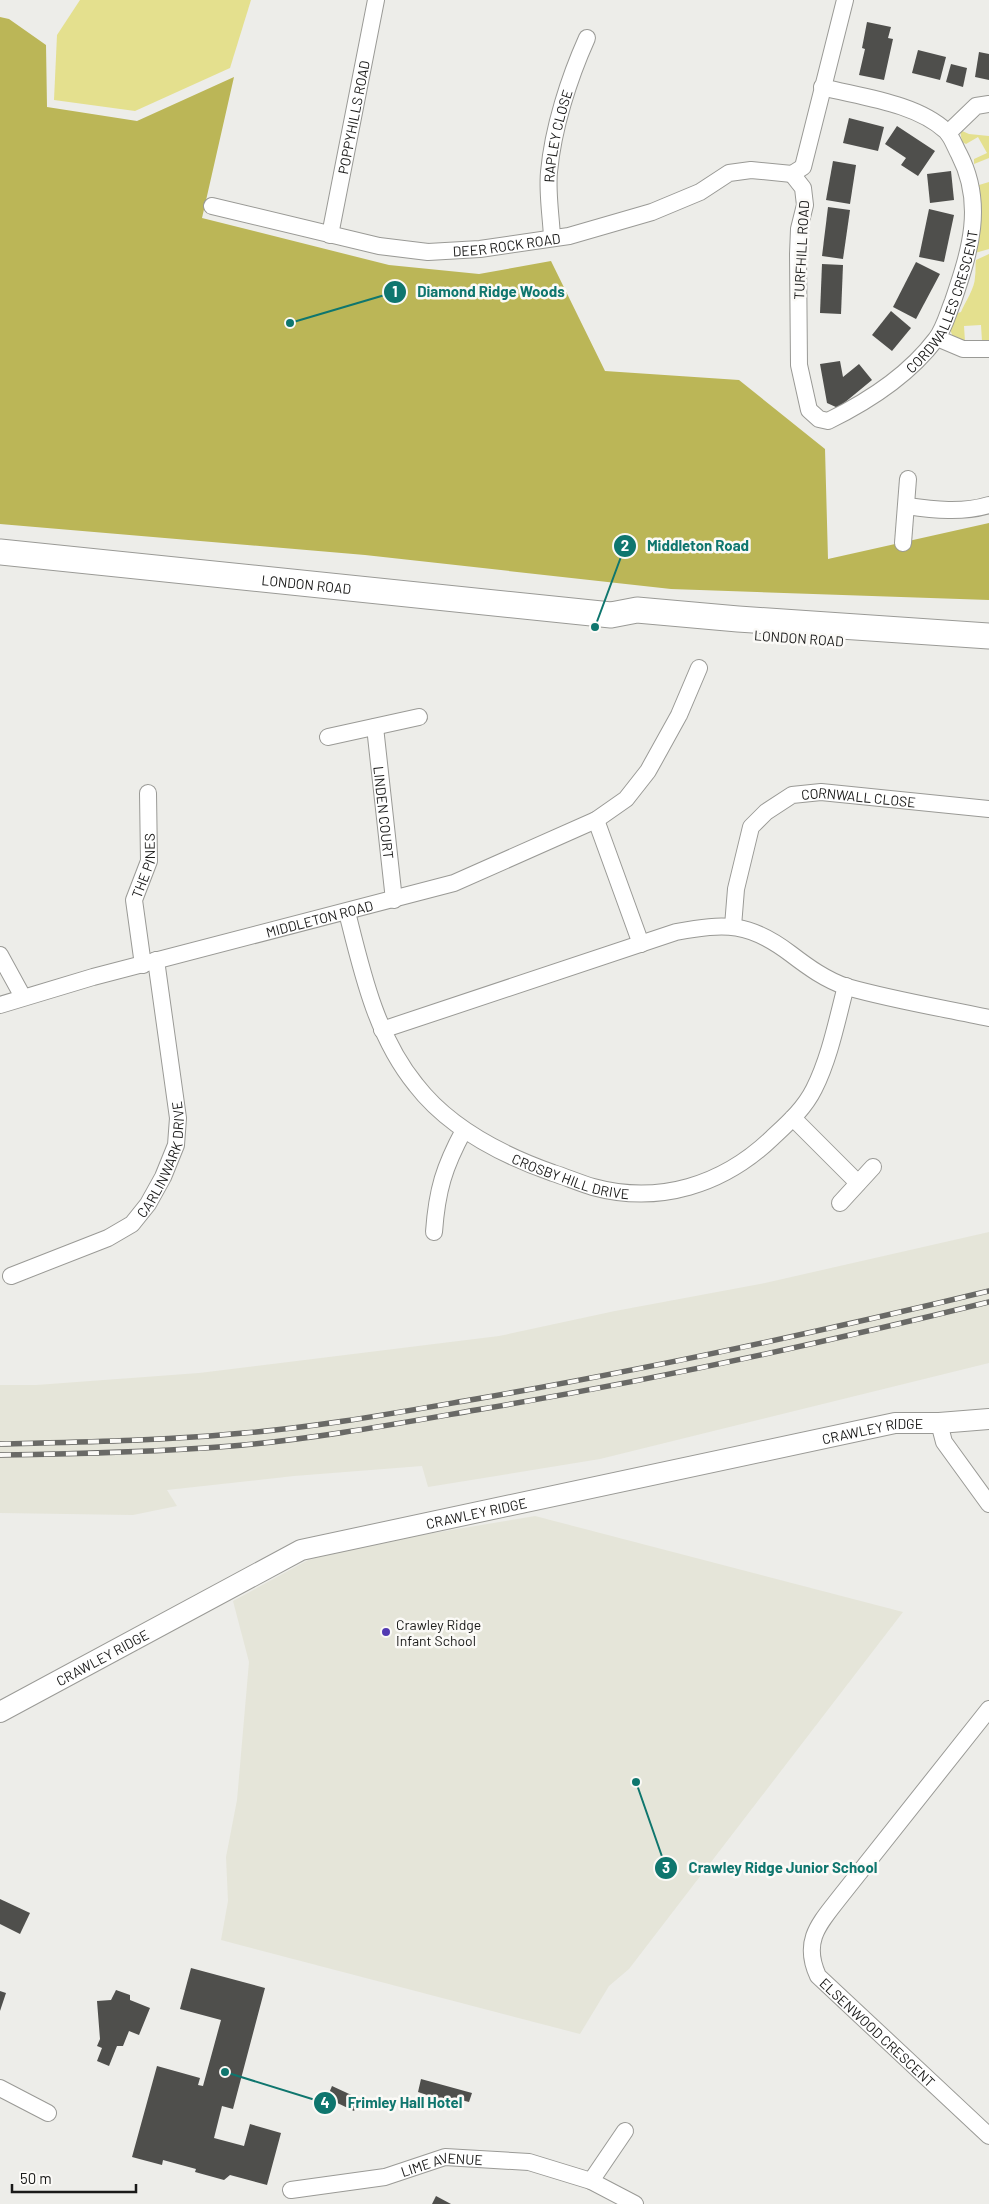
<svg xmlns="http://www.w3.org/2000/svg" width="989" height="2204" font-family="Barlow,sans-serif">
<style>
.built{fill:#e5e5d9}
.green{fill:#e4e08e}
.forest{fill:#bbb657}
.building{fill:#4f4f4c}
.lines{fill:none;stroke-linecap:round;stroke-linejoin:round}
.minor-casing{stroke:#9a9a96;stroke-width:18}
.tertiary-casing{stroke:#9a9a96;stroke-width:22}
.primary-casing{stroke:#9a9a96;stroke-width:27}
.minor{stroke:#fff;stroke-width:16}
.tertiary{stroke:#fff;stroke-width:20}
.primary{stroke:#fff;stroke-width:25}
.rail-casing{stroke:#696966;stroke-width:5.5}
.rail{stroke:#fbfaf7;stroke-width:4;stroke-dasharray:11;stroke-linecap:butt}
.poi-dot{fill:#523ab2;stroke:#fbfaf7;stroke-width:2}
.labels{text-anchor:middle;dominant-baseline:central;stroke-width:5;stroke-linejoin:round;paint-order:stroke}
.street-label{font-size:14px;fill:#191918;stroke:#fbfaf7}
.poi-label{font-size:14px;fill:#191918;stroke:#fbfaf7;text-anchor:start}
.leader{fill:none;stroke:#0f766e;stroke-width:2}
.callout-dot{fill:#0f766e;stroke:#fbfaf7;stroke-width:2}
.mark-label{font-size:15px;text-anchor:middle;font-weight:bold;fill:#fff}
.callout-label{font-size:15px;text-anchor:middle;font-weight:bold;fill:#0f766e;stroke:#fbfaf7;stroke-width:5;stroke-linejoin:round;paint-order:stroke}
</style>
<rect width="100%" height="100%" fill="#edede9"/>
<g class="built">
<path d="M989 1232V1363L600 1459 428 1487 422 1466 294 1476 167 1490 177 1506 133 1515 0 1513V1385H36L199 1373 499 1336 615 1311 765 1283Z"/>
<path d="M535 1516 903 1612 629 1969 609 1986 580 2034 221 1940 228 1901 226 1857 237 1800 249 1662 233 1601 308 1560 344 1548Z"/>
</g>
<g class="green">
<path d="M80 0H251L230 68 135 111 54 100 57 35Z"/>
<path d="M960 130 969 134 989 136V158L974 164V159L987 153 978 137 966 144 962 142Z"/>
<path d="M989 182V249L975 253 981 205 979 185Z"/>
<path d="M989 254V340L982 341 981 325 964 326 965 342 953 337 949 327 955 314 961 312C965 302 975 288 975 277 976 271 975 266 976 260Z"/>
</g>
<path class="forest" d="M0 17 9 19 46 45 47 107 137 121 234 77 202 218 389 265 479 274 551 261 605 371 739 380 825 449 828 559 989 523V600L671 589 365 555 0 524Z"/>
<g class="building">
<path d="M867 22 891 27 888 38 893 39 884 80 859 75 865 49 862 48Z"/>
<path d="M918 50 946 57 940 80 912 73Z"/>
<path d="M979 52 989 54V80L975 77Z"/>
<path d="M951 64 967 68 963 87 946 82Z"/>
<path d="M849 118 884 127 878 151 843 143Z"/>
<path d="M897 126 935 151 918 176 901 165 906 158 885 144Z"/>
<path d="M833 161 856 165 850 204 826 200Z"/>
<path d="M951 171 954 200 930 203 927 174Z"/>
<path d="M828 207 850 210 843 259 822 256Z"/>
<path d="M929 209 954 215 944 262 919 257Z"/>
<path d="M916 262 940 274 916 319 893 307Z"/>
<path d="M822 264 843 265 841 314 820 313Z"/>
<path d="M891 311 911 328 892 351 872 335Z"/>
<path d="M840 361 843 377 859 364 872 380 838 408 827 403 820 364Z"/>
<path d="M0 1899 30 1913 20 1934 0 1924Z"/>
<path d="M191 1968 265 1988 233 2109 222 2106 214 2138 244 2146 250 2124 281 2133 267 2185 230 2175 224 2180 195 2172 196 2169 163 2160 162 2165 132 2157 157 2066 200 2078 198 2085 203 2086 221 2020 180 2009Z"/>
<path d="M116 1990 130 1995V2000L150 2008 139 2035 129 2031 123 2046H117L109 2066 97 2061 102 2048 97 2046 100 2039 97 2001 111 2000Z"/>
<path d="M0 1991 6 1993 0 2011Z"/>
<path d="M421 2079 472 2093 469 2102 453 2098 451 2106 425 2099 427 2095 418 2092Z"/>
<path d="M332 2086 360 2099 354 2111 327 2098Z"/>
<path d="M436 2196 451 2204H432Z"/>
</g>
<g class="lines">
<defs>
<g id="minor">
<path d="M948 133 976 106 989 104"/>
<path id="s1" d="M792 174 803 188 805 205 799 229 798 254 799 365 809 410 819 419 828 421C869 401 908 376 936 339 944 329 948 313 953 301 970 251 985 204 959 154 955 147 952 137 946 131 916 103 861 97 822 87"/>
<path d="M792 174 803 167 845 0"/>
<path id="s2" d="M212 206 379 246 428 252 480 249 569 236 652 212 700 192 729 173 751 170 792 174"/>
<path id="s3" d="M330 235 376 0"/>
<path id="s4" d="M552 237C551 216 547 193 549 172 553 128 569 78 587 38"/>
<path d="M937 338 963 349H989"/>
<path d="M907 506C934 510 963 513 989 505"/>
<path d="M903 543 908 479"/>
<path id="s5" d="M375 727 394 900"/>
<path d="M328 737 419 717"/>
<path d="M596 820 641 944"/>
<path id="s6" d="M347 912C362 972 376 1036 416 1085 450 1129 502 1155 553 1173 566 1177 579 1183 593 1187 659 1205 723 1185 772 1138 788 1123 804 1109 814 1089 830 1057 837 1020 846 986"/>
<path id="s7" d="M733 926 736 889 751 827 766 812 792 795 821 792 989 809"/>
<path d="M0 955 23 997"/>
<path id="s8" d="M143 965 134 900 149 861 148 793"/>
<path id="s9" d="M0 1005 93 977 454 883 596 820 626 799 648 771 679 715 699 668"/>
<path d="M382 1030 676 932C726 923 749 922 791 954 808 967 826 980 847 987 893 1000 942 1008 989 1018"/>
<path d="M793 1118 858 1183"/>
<path d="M840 1203 873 1167"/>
<path d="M434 1232C437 1190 444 1167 464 1130"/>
<path id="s10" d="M11 1276 108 1238 132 1224 148 1204 163 1177 176 1145 178 1118 156 960"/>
<path d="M939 1423 944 1442 989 1504"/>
<path id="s11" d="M989 1709 840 1897C819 1924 802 1941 818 1976L989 2136"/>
<path d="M0 2088 48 2113"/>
<path d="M591 2181 625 2131"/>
<path id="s12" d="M291 2190 385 2177 445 2157 529 2162 591 2181 635 2204"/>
</g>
<g id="tertiary">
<path id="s13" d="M0 1712 301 1550 895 1423H939L989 1419"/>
</g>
<g id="primary">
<path id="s14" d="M0 552 611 615 637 610 738 619 989 636"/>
</g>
</defs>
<use href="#minor" class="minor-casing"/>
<use href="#tertiary" class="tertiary-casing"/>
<use href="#primary" class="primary-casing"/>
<use href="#minor" class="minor"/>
<use href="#tertiary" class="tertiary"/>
<use href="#primary" class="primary"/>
<defs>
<g id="rail">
<path d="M0 1444C77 1442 155 1441 232 1434 314 1428 395 1413 476 1399 649 1369 819 1332 989 1291"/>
<path d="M0 1455C77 1454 155 1452 232 1446 314 1439 395 1424 476 1410 649 1381 819 1344 989 1302"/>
</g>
</defs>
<use href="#rail" class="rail-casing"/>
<use href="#rail" class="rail"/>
</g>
<circle class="poi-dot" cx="386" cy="1632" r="5"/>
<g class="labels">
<g class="street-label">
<text stroke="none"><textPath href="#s3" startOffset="120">POPPYHILLS ROAD</textPath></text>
<text stroke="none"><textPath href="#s4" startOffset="102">RAPLEY CLOSE</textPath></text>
<text stroke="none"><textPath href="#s2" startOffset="300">DEER ROCK ROAD</textPath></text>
<text transform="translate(801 250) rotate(-87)">TURFHILL ROAD</text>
<text stroke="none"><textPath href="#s1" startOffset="438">CORDWALLES CRESCENT</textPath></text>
<text stroke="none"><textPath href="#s14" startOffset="308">LONDON ROAD</textPath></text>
<text transform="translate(799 638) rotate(4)">LONDON ROAD</text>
<text stroke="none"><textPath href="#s7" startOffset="220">CORNWALL CLOSE</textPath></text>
<text stroke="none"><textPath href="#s5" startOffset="86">LINDEN COURT</textPath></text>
<text stroke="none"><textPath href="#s8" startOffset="102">THE PINES</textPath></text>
<text stroke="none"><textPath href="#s9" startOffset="331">MIDDLETON ROAD</textPath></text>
<text stroke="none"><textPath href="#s10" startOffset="205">CARLINWARK DRIVE</textPath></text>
<text stroke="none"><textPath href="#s6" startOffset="371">CROSBY HILL DRIVE</textPath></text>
<text stroke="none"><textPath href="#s13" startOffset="926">CRAWLEY RIDGE</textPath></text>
<text stroke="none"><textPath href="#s13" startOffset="521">CRAWLEY RIDGE</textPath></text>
<text stroke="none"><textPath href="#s13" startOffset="116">CRAWLEY RIDGE</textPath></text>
<text stroke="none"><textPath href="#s11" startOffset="410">ELSENWOOD CRESCENT</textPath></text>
<text stroke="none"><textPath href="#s12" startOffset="154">LIME AVENUE</textPath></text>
</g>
<g class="poi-label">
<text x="396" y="1624">Crawley Ridge<tspan x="396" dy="16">Infant School</tspan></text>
</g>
</g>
<path class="leader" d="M290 323L395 292M595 627L625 546M636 1782L666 1868M225 2072L325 2103"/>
<g class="callout-dot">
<circle cx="290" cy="323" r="5"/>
<circle cx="595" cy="627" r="5"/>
<circle cx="636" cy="1782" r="5"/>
<circle cx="225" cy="2072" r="5"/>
<circle cx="395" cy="292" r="12"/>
<circle cx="625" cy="546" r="12"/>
<circle cx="666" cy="1868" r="12"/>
<circle cx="325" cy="2103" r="12"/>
</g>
<g class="mark-label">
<text x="395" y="297">1</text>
<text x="625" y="551">2</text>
<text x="666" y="1873">3</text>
<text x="325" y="2108">4</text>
</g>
<g class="callout-label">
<text x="491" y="297">Diamond Ridge Woods</text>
<text x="698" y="551">Middleton Road</text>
<text x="783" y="1873">Crawley Ridge Junior School</text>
<text x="405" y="2108">Frimley Hall Hotel</text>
</g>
<path d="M12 2184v8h124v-8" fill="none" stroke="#191918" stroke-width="2.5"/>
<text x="20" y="2184" font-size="15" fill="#191918" stroke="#fbfaf7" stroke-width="4" paint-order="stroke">50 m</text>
</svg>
